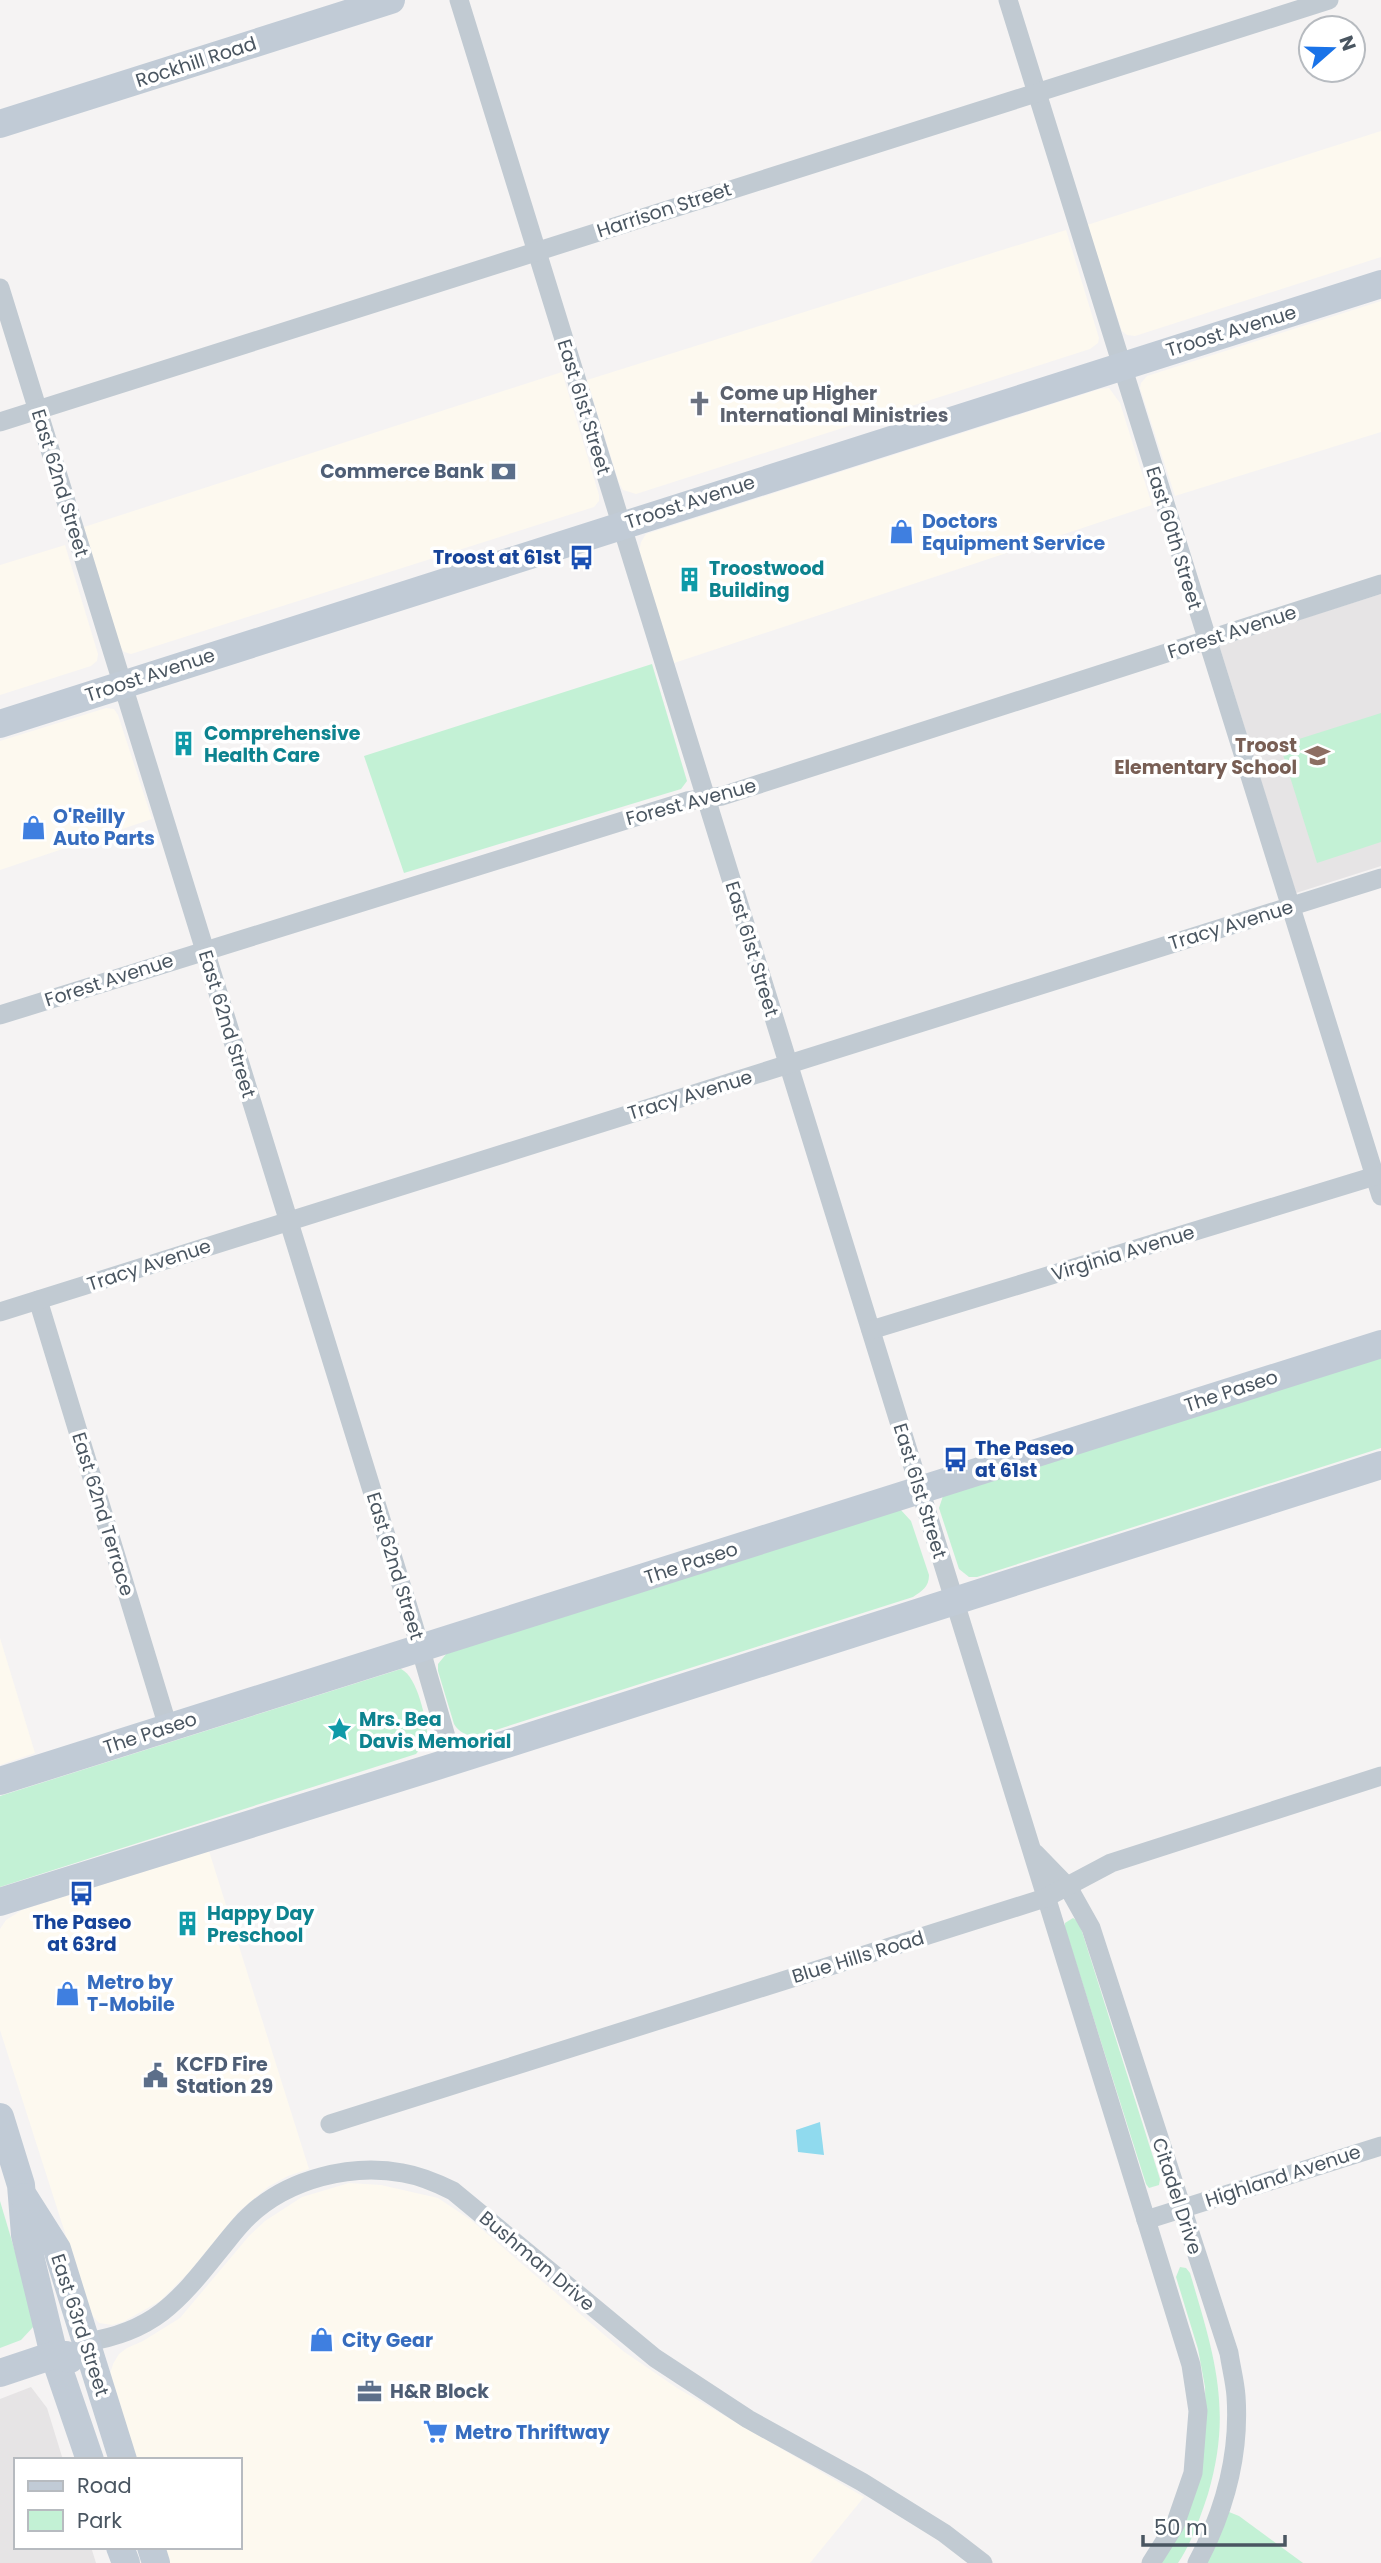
<svg xmlns="http://www.w3.org/2000/svg" width="1381" height="2563" font-family="Poppins,sans-serif">
<style>
.commercial{fill:#fdf9ef}
.education{fill:#e6e4e5}
.green{fill:#c3f1d5}
.water{fill:#90daee}
.lines{fill:none;stroke-linecap:round;stroke-linejoin:round}
.street{stroke:#c1cad2;stroke-width:19}
.secondary{stroke:#c1cbd6;stroke-width:28}
.labels{text-anchor:middle;dominant-baseline:central;stroke-width:7;stroke-linejoin:round;paint-order:stroke}
.street-label{font-size:19px;fill:#4a5661;stroke:#fff}
.worship-label{font-size:19px;font-weight:bold;fill:#5b616d;stroke:#fff;text-anchor:start}
.service-label{font-size:19px;font-weight:bold;fill:#4e5e75;stroke:#fff;text-anchor:start}
.shop-label{font-size:19px;font-weight:bold;fill:#366cbe;stroke:#fff;text-anchor:start}
.transit-label{font-size:19px;font-weight:bold;fill:#164399;stroke:#fff;text-anchor:end}
.culture-label{font-size:19px;font-weight:bold;fill:#0d838f;stroke:#fff;text-anchor:start}
.education-label{font-size:19px;font-weight:bold;fill:#785e54;stroke:#fff;text-anchor:end}
</style>
<rect width="100%" height="100%" fill="#f5f3f3"/>
<g class="commercial">
<path d="M1381 131V257L1135 336 1127 335 1122 331 1087 225Z"/>
<path d="M1066 230 1099 338 1098 343 1090 349 636 494 623 490 619 483 587 380Z"/>
<path d="M1381 301V432L1175 496 1140 388 1141 383 1147 376Z"/>
<path d="M562 372 599 495V501L594 507 131 654 124 652 120 646 84 527Z"/>
<path d="M1109 388 1120 403 1152 505 674 663 639 552 641 542 646 534 1100 389Z"/>
<path d="M65 545 98 654 97 661 91 666 0 695V565Z"/>
<path d="M106 708 114 709 118 715 152 819 0 870V741Z"/>
<path d="M0 1638 35 1753 0 1765Z"/>
<path d="M209 1851 309 2169 288 2176 268 2187 239 2211 189 2272 160 2301 123 2322 112 2325 99 2323 91 2314 0 2030V1929L6 1920 22 1910Z"/>
<path d="M349 2183 381 2185 438 2198 471 2220 623 2351 677 2388 864 2497 810 2563H168L163 2547H240V2460H136L110 2374 113 2364 119 2354 127 2348 143 2341 180 2318 249 2236 265 2221 302 2197Z"/>
</g>
<g class="education">
<path d="M1381 594V866L1296 893 1219 645Z"/>
<path d="M31 2387 47 2408 63 2460H16V2547H91L96 2563H0V2399Z"/>
</g>
<g class="green">
<path d="M652 664 687 781 681 789 404 873 364 756Z"/>
<path d="M1381 713V842L1317 863 1280 745Z"/>
<path d="M1381 1354V1448L977 1577H969L959 1569 939 1508 943 1496Z"/>
<path d="M900 1509 911 1521 929 1575C929 1587 922 1591 913 1597L480 1735C468 1736 460 1734 454 1724L438 1671V1664L447 1653Z"/>
<path d="M401 1669C418 1677 426 1720 428 1739L416 1754 0 1887V1796Z"/>
<path d="M1073 1918 1079 1922 1160 2179 1159 2185 1149 2188 1146 2184 1065 1928V1923Z"/>
<path d="M0 2201 34 2315V2326L21 2340 0 2348Z"/>
<path d="M1180 2267 1186 2268 1190 2273C1214 2354 1233 2410 1208 2494 1200 2518 1192 2542 1178 2563H1162L1206 2428 1205 2387 1198 2349 1176 2277Z"/>
<path d="M1229 2512 1239 2516 1303 2563H1205Z"/>
</g>
<path class="water" d="M820 2122 824 2155 798 2152 796 2130Z"/>
<g class="lines">
<g class="street">
<path d="M459 0 1191 2365 1198 2411 1193 2473 1175 2525 1151 2563"/>
<path d="M1008 0 1381 1196"/>
<path d="M0 288 413 1623 453 1761"/>
<path d="M0 422 1329 0"/>
<path d="M0 1015 687 801 722 796 1381 584"/>
<path d="M38 1300 168 1727"/>
<path d="M0 1312 1381 878"/>
<path d="M871 1330 1375 1176"/>
<path d="M1035 1853 1068 1887 1091 1928 1229 2353C1231 2367 1235 2382 1236 2396 1240 2454 1224 2512 1197 2563"/>
<path d="M330 2124 1045 1898 1111 1863 1381 1776"/>
<path d="M1146 2220 1381 2146"/>
<path d="M86 2342C153 2332 178 2302 218 2252 228 2240 238 2226 249 2216 288 2179 351 2163 403 2173 421 2176 437 2183 453 2191L655 2358 748 2419 862 2482 944 2533 983 2563"/>
</g>
<g class="secondary">
<path d="M0 124 391 0"/>
<path d="M0 724 1381 284"/>
<path d="M0 1781 1381 1344"/>
<path d="M0 1902 453 1761 1381 1465"/>
<path d="M0 2117 21 2185 25 2235 54 2355 90 2460"/>
<path d="M24 2197 57 2249 123 2460"/>
<path d="M0 2373 54 2355H66L70 2359"/>
<path d="M120 2547 126 2563"/>
<path d="M151 2547 156 2563"/>
</g>
</g>
<defs>
<symbol id="church-bare" viewBox="-9 -9 18 18"><path d="M-1.2-6h2.4v3.5h3.3v2.4h-3.3V6h-2.4V-.1h-3.3v-2.4h3.3Z" fill="#6b7280" stroke="#fff" stroke-width="2.5" paint-order="stroke"/></symbol>
<symbol id="bank-bare" viewBox="-9 -9 18 18"><path d="M-6-4H6V4H-6ZM0-2.3a2.3 2.3 0 1 0 0 4.6a2.3 2.3 0 1 0 0-4.6Z" fill="#5c6f8a" stroke="#fff" stroke-width="2.5" paint-order="stroke"/></symbol>
<symbol id="shop-bare" viewBox="-9 -9 18 18"><path d="M-5-2.5h2.3a2.7 3.5 0 0 1 5.4 0H5L5.5 6h-11ZM-1.5-2.5h3a1.5 2.3 0 0 0-3 0Z" fill="#3f7fe0" stroke="#fff" stroke-width="2.5" paint-order="stroke"/></symbol>
<symbol id="bus-bare" viewBox="-9 -9 18 18"><path d="M-5-6H5V4H4V6H2V4H-2V6H-4V4H-5ZM-3.5-4V0h7V-4ZM-3.5 1.2v1.5H-2V1.2ZM2 1.2v1.5H3.5V1.2Z" fill="#1a4fb4" stroke="#fff" stroke-width="2.5" paint-order="stroke"/></symbol>
<symbol id="building-bare" viewBox="-9 -9 18 18"><path d="M-4-6H4V6H1V3H-1V6H-4ZM-2.5-4.3h1.7v1.8h-1.7ZM.8-4.3h1.7v1.8H.8ZM-2.5-1h1.7V.8h-1.7ZM.8-1h1.7V.8H.8Z" fill="#0f9aa8" stroke="#fff" stroke-width="2.5" paint-order="stroke"/></symbol>
<symbol id="school-bare" viewBox="-9 -9 18 18"><path d="M0-5L7-2L0 1L-7-2ZM-4 1L0 2.5L4 1V4Q0 6-4 4Z" fill="#8d6e63" stroke="#fff" stroke-width="2.5" paint-order="stroke"/></symbol>
<symbol id="sight-bare" viewBox="-9 -9 18 18"><path d="M0-6L1.8-2.2L6-1.7L2.9 1.2L3.7 5.4L0 3.3L-3.7 5.4L-2.9 1.2L-6-1.7L-1.8-2.2Z" fill="#0f9aa8" stroke="#fff" stroke-width="2.5" paint-order="stroke"/></symbol>
<symbol id="civic-bare" viewBox="-9 -9 18 18"><path d="M-.6-6.5H3V-4.5H.6V-3L4-1V1h2V6H-6V1h2V-1L-.6-3ZM-1.2 2.5V6h2.4V2.5Z" fill="#5c6f8a" stroke="#fff" stroke-width="2.5" paint-order="stroke"/></symbol>
<symbol id="office-bare" viewBox="-9 -9 18 18"><path d="M-6-3h4V-5.5h4V-3h4V5H-6ZM-1-4.5V-3h2v-1.5ZM-6 0V1H6V0Z" fill="#5c6f8a" stroke="#fff" stroke-width="2.5" paint-order="stroke"/></symbol>
<symbol id="supermarket-bare" viewBox="-9 -9 18 18"><path d="M-6-5.5h2.5l.6 2H6L4.5 2H-2.5L-4.4-4H-6ZM-1.5 3.2a1.3 1.3 0 1 0 .1 0ZM3 3.2a1.3 1.3 0 1 0 .1 0Z" fill="#3f7fe0" stroke="#fff" stroke-width="2.5" paint-order="stroke"/></symbol>
</defs>
<g fill-rule="evenodd">
<use href="#church-bare" x="682" y="386" width="35" height="35"/>
<use href="#bank-bare" x="486" y="454" width="35" height="35"/>
<use href="#shop-bare" x="884" y="514" width="35" height="35"/>
<use href="#bus-bare" x="564" y="540" width="35" height="35"/>
<use href="#building-bare" x="672" y="562" width="35" height="35"/>
<use href="#building-bare" x="166" y="726" width="35" height="35"/>
<use href="#school-bare" x="1300" y="738" width="35" height="35"/>
<use href="#shop-bare" x="16" y="810" width="35" height="35"/>
<use href="#bus-bare" x="938" y="1442" width="35" height="35"/>
<use href="#sight-bare" x="322" y="1712" width="35" height="35"/>
<use href="#bus-bare" x="64" y="1876" width="35" height="35"/>
<use href="#building-bare" x="170" y="1906" width="35" height="35"/>
<use href="#shop-bare" x="50" y="1976" width="35" height="35"/>
<use href="#civic-bare" x="138" y="2058" width="35" height="35"/>
<use href="#shop-bare" x="304" y="2322" width="35" height="35"/>
<use href="#office-bare" x="352" y="2374" width="35" height="35"/>
<use href="#supermarket-bare" x="418" y="2414" width="35" height="35"/>
</g>
<g class="labels">
<g class="street-label">
<text transform="translate(196 62) rotate(-18)">Rockhill Road</text>
<text transform="translate(664 210) rotate(-18)">Harrison Street</text>
<text transform="translate(1231 331) rotate(-17)">Troost Avenue</text>
<text transform="translate(584 407) rotate(73)">East 61st Street</text>
<text transform="translate(60 483) rotate(73)">East 62nd Street</text>
<text transform="translate(690 502) rotate(-18)">Troost Avenue</text>
<text transform="translate(1174 538) rotate(73)">East 60th Street</text>
<text transform="translate(1232 632) rotate(-18)">Forest Avenue</text>
<text transform="translate(150 675) rotate(-18)">Troost Avenue</text>
<text transform="translate(691 802) rotate(-15)">Forest Avenue</text>
<text transform="translate(1231 925) rotate(-17)">Tracy Avenue</text>
<text transform="translate(752 949) rotate(73)">East 61st Street</text>
<text transform="translate(109 980) rotate(-18)">Forest Avenue</text>
<text transform="translate(227 1024) rotate(73)">East 62nd Street</text>
<text transform="translate(690 1095) rotate(-17)">Tracy Avenue</text>
<text transform="translate(1123 1253) rotate(-17)">Virginia Avenue</text>
<text transform="translate(149 1265) rotate(-18)">Tracy Avenue</text>
<text transform="translate(1231 1391) rotate(-18)">The Paseo</text>
<text transform="translate(920 1491) rotate(73)">East 61st Street</text>
<text transform="translate(103 1514) rotate(73)">East 62nd Terrace</text>
<text transform="translate(691 1563) rotate(-18)">The Paseo</text>
<text transform="translate(395 1566) rotate(73)">East 62nd Street</text>
<text transform="translate(150 1733) rotate(-18)">The Paseo</text>
<text transform="translate(858 1957) rotate(-17)">Blue Hills Road</text>
<text transform="translate(1283 2176) rotate(-18)">Highland Avenue</text>
<text transform="translate(1177 2196) rotate(72)">Citadel Drive</text>
<text transform="translate(537 2261) rotate(40)">Bushman Drive</text>
<text transform="translate(80 2325) rotate(72)">East 63rd Street</text>
</g>
<g class="worship-label">
<text x="720" y="393">Come up Higher<tspan x="720" dy="22">International Ministries</tspan></text>
</g>
<g class="service-label">
<text x="484" y="471" text-anchor="end">Commerce Bank</text>
<text x="176" y="2064">KCFD Fire<tspan x="176" dy="22">Station 29</tspan></text>
<text x="390" y="2391">H&amp;R Block</text>
</g>
<g class="shop-label">
<text x="922" y="521">Doctors<tspan x="922" dy="22">Equipment Service</tspan></text>
<text x="53" y="816">O'Reilly<tspan x="53" dy="22">Auto Parts</tspan></text>
<text x="87" y="1982">Metro by<tspan x="87" dy="22">T-Mobile</tspan></text>
<text x="342" y="2340">City Gear</text>
<text x="455" y="2432">Metro Thriftway</text>
</g>
<g class="transit-label">
<text x="561" y="557">Troost at 61st</text>
<text x="975" y="1448" text-anchor="start">The Paseo<tspan x="975" dy="22">at 61st</tspan></text>
<text x="82" y="1922" text-anchor="middle">The Paseo<tspan x="82" dy="22">at 63rd</tspan></text>
</g>
<g class="culture-label">
<text x="709" y="568">Troostwood<tspan x="709" dy="22">Building</tspan></text>
<text x="204" y="733">Comprehensive<tspan x="204" dy="22">Health Care</tspan></text>
<text x="359" y="1719">Mrs. Bea<tspan x="359" dy="22">Davis Memorial</tspan></text>
<text x="207" y="1913">Happy Day<tspan x="207" dy="22">Preschool</tspan></text>
</g>
<g class="education-label">
<text x="1297" y="745">Troost<tspan x="1297" dy="22">Elementary School</tspan></text>
</g>
</g>
<rect x="14" y="2458" width="228" height="91" fill="#ffffff" stroke="#b7bbc0" stroke-width="2"/>
<rect x="28" y="2481" width="35" height="10" fill="#c1cbd6" stroke="#b7bbc0" stroke-width="2"/>
<text x="77" y="2493" font-size="21" fill="#4a5661">Road</text>
<rect x="28" y="2510" width="35" height="21" fill="#c3f1d5" stroke="#b7bbc0" stroke-width="2"/>
<text x="77" y="2528" font-size="21" fill="#4a5661">Park</text>
<g transform="translate(1332 49) rotate(70)"><circle r="33" fill="#ffffff" stroke="#b7bbc0" stroke-width="2"/>
<path d="M0-5L12 26L0 18L-12 26Z" fill="#1a73e8"/>
<text y="-10" font-size="19" font-weight="bold" text-anchor="middle" fill="#4a5661">N</text>
</g>
<path d="M1143 2535v10h142v-10" fill="none" stroke="#4a5661" stroke-width="3.5"/>
<text x="1154" y="2535" font-size="21" fill="#4a5661" stroke="#ffffff" stroke-width="5" paint-order="stroke">50 m</text>
</svg>
